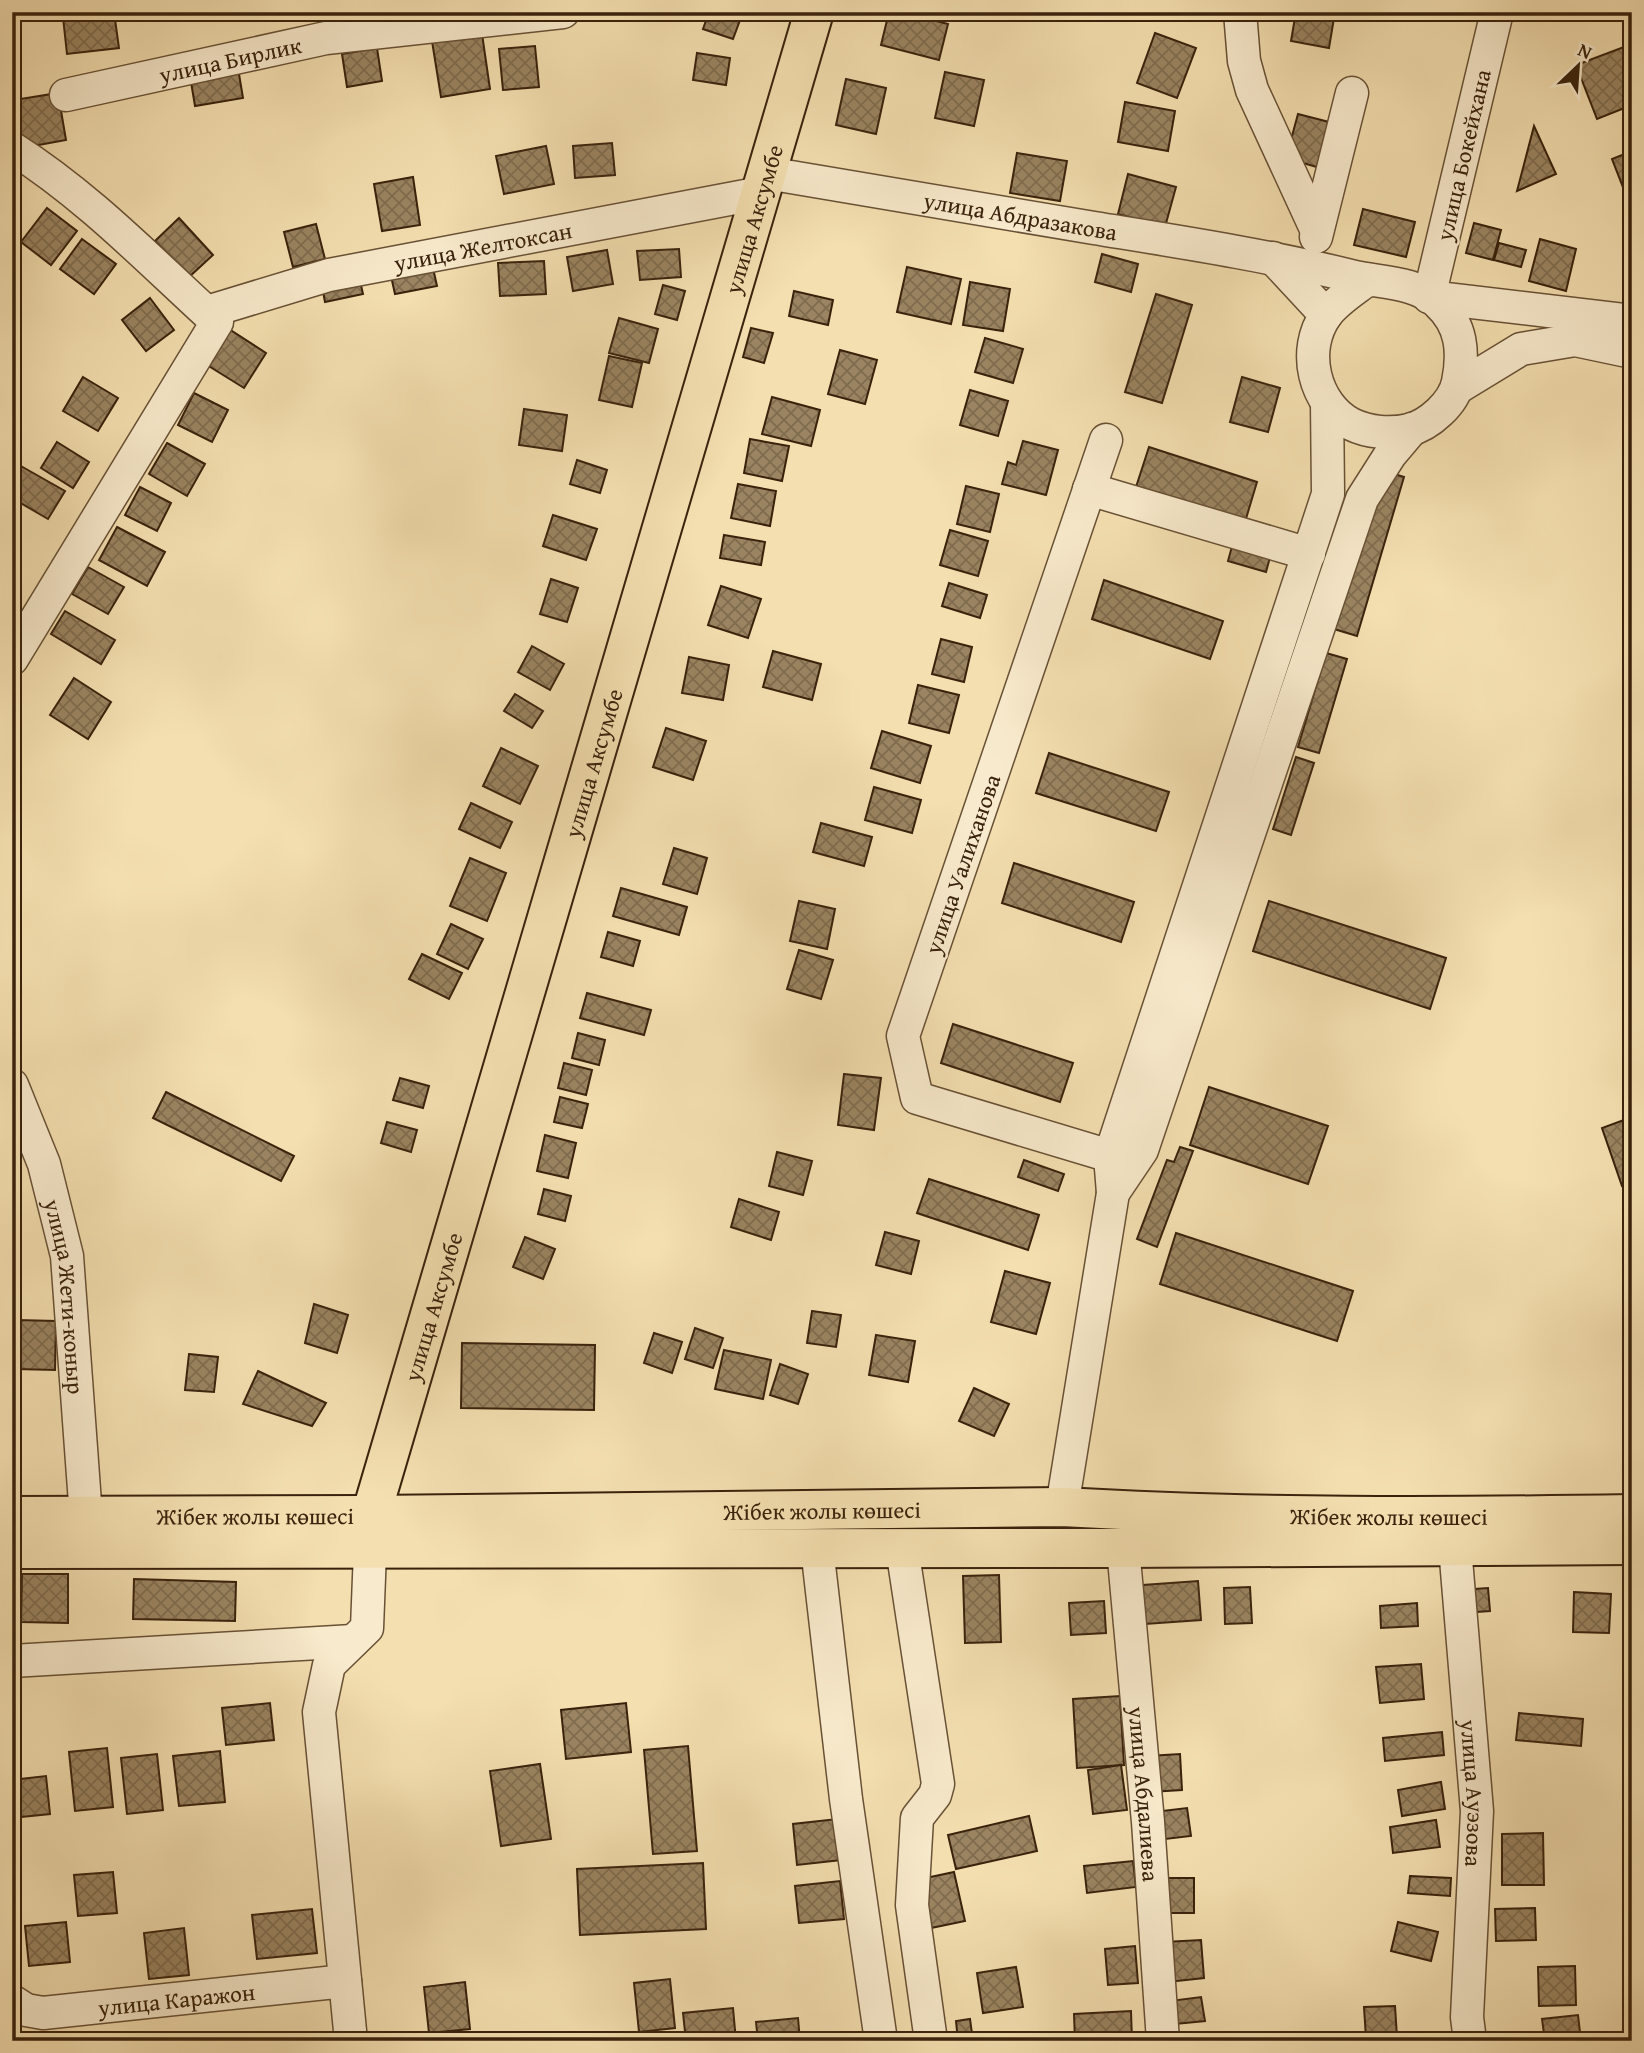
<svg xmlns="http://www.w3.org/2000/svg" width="1644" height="2053" font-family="'Gentium Book Plus',serif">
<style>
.building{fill:url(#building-cross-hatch);stroke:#39220c;stroke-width:2}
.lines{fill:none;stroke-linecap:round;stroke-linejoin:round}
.minor-casing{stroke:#685135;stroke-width:35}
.major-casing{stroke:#39220c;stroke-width:42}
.minor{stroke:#f8eacc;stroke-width:32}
.major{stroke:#f4dfb0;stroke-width:38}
.labels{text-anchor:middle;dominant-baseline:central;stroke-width:5;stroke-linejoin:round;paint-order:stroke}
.street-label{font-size:23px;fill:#39220c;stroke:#f8eacc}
</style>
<defs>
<pattern id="building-cross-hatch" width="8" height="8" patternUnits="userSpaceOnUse" patternTransform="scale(1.75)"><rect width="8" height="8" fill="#9a8461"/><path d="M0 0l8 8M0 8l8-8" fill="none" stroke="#7f6c4e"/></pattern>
</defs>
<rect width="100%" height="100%" fill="#f4dfb0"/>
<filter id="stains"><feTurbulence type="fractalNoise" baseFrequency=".00286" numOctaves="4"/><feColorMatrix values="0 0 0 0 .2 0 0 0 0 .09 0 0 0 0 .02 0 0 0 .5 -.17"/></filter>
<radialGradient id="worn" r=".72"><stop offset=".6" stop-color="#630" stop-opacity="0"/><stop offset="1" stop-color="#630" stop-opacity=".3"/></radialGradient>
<g class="building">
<path d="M101 12H114L119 48 67 54 63 17Z"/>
<path d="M248 12H296V13L248 16Z"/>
<path d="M347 12H392V13L349 19Z"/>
<path d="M709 12H743L733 39 703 29Z"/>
<path d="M889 12H901L948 24 939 60 881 45Z"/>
<path d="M1296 12H1335L1329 48 1291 41Z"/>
<path d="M481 27 490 89 441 97 431 35Z"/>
<path d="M1155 33 1196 48 1177 98 1137 83Z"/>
<path d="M1632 44V105L1597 119 1576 65Z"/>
<path d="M535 46 539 87 503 90 499 49Z"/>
<path d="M377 48 382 81 347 87 342 54Z"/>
<path d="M697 53 730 58 726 85 693 80Z"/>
<path d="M238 68 243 98 195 106 190 76Z"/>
<path d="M945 72 984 80 974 126 935 118Z"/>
<path d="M846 79 886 88 876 134 836 125Z"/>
<path d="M58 93 66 140 22 148 14 100Z"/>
<path d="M1125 102 1175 111 1168 151 1118 142Z"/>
<path d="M1298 114 1333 123 1320 168 1286 158Z"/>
<path d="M1534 126 1556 174 1517 191Z"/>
<path d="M612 143 615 175 575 178 573 146Z"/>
<path d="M546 146 554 184 504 194 496 156Z"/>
<path d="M1632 151V193L1626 195 1612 159Z"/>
<path d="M1017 153 1067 161 1060 201 1010 193Z"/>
<path d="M1128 174 1176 187 1165 227 1118 214Z"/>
<path d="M413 177 420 225 382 231 374 184Z"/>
<path d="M47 208 77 231 51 265 21 242Z"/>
<path d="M1363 209 1415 222 1406 257 1354 245Z"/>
<path d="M179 218 213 255 189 277 155 241Z"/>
<path d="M1474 223 1501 230 1493 260 1466 253Z"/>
<path d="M316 224 325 259 293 267 284 232Z"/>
<path d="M82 239 116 264 94 294 60 269Z"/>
<path d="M1540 239 1576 249 1566 291 1529 281Z"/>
<path d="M1499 243 1526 250 1521 267 1494 260Z"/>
<path d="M679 249 681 277 640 280 637 251Z"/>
<path d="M607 250 613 284 573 291 567 257Z"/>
<path d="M1102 254 1138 264 1131 292 1095 282Z"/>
<path d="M431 259 437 286 395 294 389 267Z"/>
<path d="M544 261 546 294 500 296 498 263Z"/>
<path d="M907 267 961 279 951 324 897 312Z"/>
<path d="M357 268 363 294 325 302 320 276Z"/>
<path d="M970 282 1010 289 1003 331 963 325Z"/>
<path d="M663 285 685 291 677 320 655 314Z"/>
<path d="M794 291 833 300 828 325 789 316Z"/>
<path d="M1156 294 1192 305 1162 403 1125 392Z"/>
<path d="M150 298 174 330 146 351 122 320Z"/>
<path d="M619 318 658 329 649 363 609 353Z"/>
<path d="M751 328 773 333 764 363 743 357Z"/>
<path d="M229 329 266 353 244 388 207 365Z"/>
<path d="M985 338 1023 349 1013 383 975 372Z"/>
<path d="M840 350 877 360 865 404 828 394Z"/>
<path d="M609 356 642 363 632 407 599 400Z"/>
<path d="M83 377 118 398 98 431 63 411Z"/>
<path d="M1242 377 1280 388 1268 432 1230 422Z"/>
<path d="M970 390 1008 401 998 436 960 425Z"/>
<path d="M194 393 228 410 212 442 178 425Z"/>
<path d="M772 397 820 410 811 446 762 434Z"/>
<path d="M524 409 567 415 562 451 519 445Z"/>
<path d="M750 439 789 446 782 481 744 473Z"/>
<path d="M1023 441 1058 450 1046 495 1002 484 1008 462 1016 465Z"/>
<path d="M57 442 89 462 73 488 41 468Z"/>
<path d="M167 443 205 464 187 496 149 474Z"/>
<path d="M1149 447 1257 482 1245 522 1136 487Z"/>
<path d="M577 460 607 470 600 493 570 484Z"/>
<path d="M12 461 65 491 48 519 12 498Z"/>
<path d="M1381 470 1404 477 1357 636 1334 629Z"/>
<path d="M738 484 776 491 770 526 731 518Z"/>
<path d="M966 486 999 494 990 532 957 524Z"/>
<path d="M140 487 171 503 157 531 125 515Z"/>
<path d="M553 515 597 529 586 560 543 546Z"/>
<path d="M117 527 165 552 147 586 99 560Z"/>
<path d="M950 530 988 541 978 576 940 565Z"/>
<path d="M724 535 765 542 761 565 720 558Z"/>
<path d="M1234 539 1272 550 1266 572 1228 561Z"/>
<path d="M88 567 124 587 108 614 72 594Z"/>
<path d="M551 579 578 588 567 622 540 614Z"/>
<path d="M1104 580 1223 621 1210 659 1092 619Z"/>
<path d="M949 583 987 595 980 618 942 606Z"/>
<path d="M721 586 761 599 748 638 708 625Z"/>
<path d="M65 611 115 640 101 664 51 634Z"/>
<path d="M941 639 972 647 964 682 932 674Z"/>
<path d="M532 646 564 664 550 690 518 672Z"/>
<path d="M773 651 821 664 812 700 763 687Z"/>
<path d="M1326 653 1347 659 1319 753 1298 747Z"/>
<path d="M689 657 729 665 723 700 682 693Z"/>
<path d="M74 678 111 702 88 739 50 715Z"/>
<path d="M918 685 959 695 949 733 909 723Z"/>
<path d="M515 694 543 711 532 728 504 711Z"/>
<path d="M666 728 706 741 693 780 653 767Z"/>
<path d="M882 731 931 746 920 783 871 768Z"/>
<path d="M501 748 538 766 520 804 483 786Z"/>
<path d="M1049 753 1169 792 1156 831 1036 793Z"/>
<path d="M1296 757 1314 763 1291 835 1273 829Z"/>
<path d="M874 787 921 800 912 833 865 820Z"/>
<path d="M471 803 512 822 500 848 459 829Z"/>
<path d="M821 823 872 837 864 866 813 852Z"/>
<path d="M674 848 707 858 697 894 663 884Z"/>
<path d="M470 858 506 873 487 921 450 906Z"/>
<path d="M1014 863 1134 902 1121 942 1002 903Z"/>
<path d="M621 888 687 907 679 935 613 916Z"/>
<path d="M799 901 835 909 827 949 790 941Z"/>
<path d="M1269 901 1446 958 1430 1009 1253 951Z"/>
<path d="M451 924 483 939 468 969 437 954Z"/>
<path d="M608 932 640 941 633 966 601 957Z"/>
<path d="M799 950 833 960 821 999 787 989Z"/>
<path d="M422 954 462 973 449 999 409 979Z"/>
<path d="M587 993 651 1010 644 1035 580 1018Z"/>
<path d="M953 1024 1073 1063 1060 1102 941 1063Z"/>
<path d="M578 1033 605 1040 599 1065 572 1058Z"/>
<path d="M564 1063 592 1070 586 1095 558 1088Z"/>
<path d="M844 1074 881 1078 874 1130 838 1125Z"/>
<path d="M400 1078 429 1086 423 1108 393 1100Z"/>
<path d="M1209 1087 1328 1126 1308 1184 1190 1145Z"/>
<path d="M166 1092 294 1156 281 1181 153 1118Z"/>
<path d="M560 1097 588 1104 582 1128 554 1122Z"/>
<path d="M1632 1117V1183L1622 1186 1602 1128Z"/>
<path d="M387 1122 417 1130 411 1152 381 1143Z"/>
<path d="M545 1135 576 1143 568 1178 537 1171Z"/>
<path d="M1180 1147 1193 1151 1157 1247 1137 1239 1167 1160 1174 1162Z"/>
<path d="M777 1152 812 1161 803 1195 769 1186Z"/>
<path d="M1024 1160 1064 1174 1058 1191 1018 1177Z"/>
<path d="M929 1179 1039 1215 1028 1250 917 1213Z"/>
<path d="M544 1189 571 1196 565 1221 538 1214Z"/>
<path d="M739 1199 779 1212 771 1240 731 1227Z"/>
<path d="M885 1232 919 1241 911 1274 876 1265Z"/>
<path d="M1176 1233 1353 1291 1337 1341 1160 1284Z"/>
<path d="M525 1237 555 1249 543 1279 513 1267Z"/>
<path d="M1005 1271 1050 1283 1036 1334 991 1322Z"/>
<path d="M314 1304 348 1315 337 1353 305 1343Z"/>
<path d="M812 1311 841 1315 836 1347 807 1343Z"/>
<path d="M17 1320 56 1321 55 1370 16 1369Z"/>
<path d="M695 1328 723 1338 713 1368 685 1359Z"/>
<path d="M654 1333 682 1342 672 1373 644 1363Z"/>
<path d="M876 1335 915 1341 908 1382 869 1375Z"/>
<path d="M462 1343 595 1345 594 1410 461 1408Z"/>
<path d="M724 1350 771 1360 763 1399 715 1389Z"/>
<path d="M189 1354 218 1357 214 1392 185 1390Z"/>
<path d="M780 1364 808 1374 798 1404 770 1395Z"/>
<path d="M258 1371 326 1403 312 1426 243 1404Z"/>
<path d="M974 1388 1009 1404 994 1436 959 1421Z"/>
<path d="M22 1574H68V1623L21 1622Z"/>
<path d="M999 1575 1001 1642 965 1643 963 1576Z"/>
<path d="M134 1579 236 1582 235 1621 133 1619Z"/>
<path d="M1198 1581 1201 1620 1131 1625 1129 1586Z"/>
<path d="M1250 1587 1252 1623 1225 1624 1224 1588Z"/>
<path d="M1488 1588 1490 1611 1462 1613 1460 1590Z"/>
<path d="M1574 1592 1611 1594 1609 1633 1573 1632Z"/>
<path d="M1104 1601 1106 1633 1071 1635 1069 1603Z"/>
<path d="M1417 1603 1418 1626 1381 1628 1380 1606Z"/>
<path d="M1421 1664 1424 1699 1380 1703 1376 1667Z"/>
<path d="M1120 1696 1124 1765 1077 1768 1073 1699Z"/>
<path d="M270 1703 274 1740 226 1745 222 1708Z"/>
<path d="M626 1703 631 1752 566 1759 561 1710Z"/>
<path d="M1519 1713 1583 1719 1581 1746 1516 1740Z"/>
<path d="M1442 1732 1444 1755 1385 1761 1383 1738Z"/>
<path d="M688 1746 697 1851 653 1854 644 1750Z"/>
<path d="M107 1748 113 1807 75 1811 69 1752Z"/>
<path d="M220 1751 225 1802 179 1806 173 1756Z"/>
<path d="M157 1754 163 1810 127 1814 121 1758Z"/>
<path d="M1180 1754 1182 1790 1150 1792 1148 1756Z"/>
<path d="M540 1764 551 1839 501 1846 490 1771Z"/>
<path d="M1121 1765 1127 1810 1093 1814 1088 1770Z"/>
<path d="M46 1776 50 1814 12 1818V1780Z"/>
<path d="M1441 1782 1445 1809 1402 1816 1398 1790Z"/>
<path d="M1187 1808 1191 1836 1157 1840 1153 1812Z"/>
<path d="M1029 1816 1037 1851 956 1869 948 1835Z"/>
<path d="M837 1819 841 1860 797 1865 793 1824Z"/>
<path d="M1436 1820 1440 1847 1393 1853 1390 1827Z"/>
<path d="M1543 1833 1544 1885H1502V1834Z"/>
<path d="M1133 1861 1136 1887 1087 1893 1084 1866Z"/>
<path d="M703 1863 706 1929 580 1935 577 1869Z"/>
<path d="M113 1872 117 1913 78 1916 74 1875Z"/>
<path d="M954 1872 965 1921 931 1928 921 1879Z"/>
<path d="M1410 1876 1451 1878 1450 1896 1408 1893Z"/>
<rect x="1162" y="1878" width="32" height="35"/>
<path d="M840 1881 844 1919 799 1923 795 1886Z"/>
<path d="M1535 1908 1536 1940 1496 1941 1495 1909Z"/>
<path d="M312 1909 317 1953 257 1959 252 1915Z"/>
<path d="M66 1922 70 1962 29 1966 25 1926Z"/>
<path d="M1398 1922 1438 1932 1431 1961 1391 1951Z"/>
<path d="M184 1928 189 1975 149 1979 144 1933Z"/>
<path d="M1201 1940 1204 1978 1168 1982 1165 1942Z"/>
<path d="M1135 1946 1138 1983 1108 1985 1105 1949Z"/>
<path d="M1575 1966 1576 2005 1539 2006 1538 1967Z"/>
<path d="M1016 1967 1023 2007 983 2013 977 1973Z"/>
<path d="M670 1979 675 2028 639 2032 634 1983Z"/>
<path d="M465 1982 470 2029 429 2033 424 1987Z"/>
<path d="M1201 1997 1205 2021 1165 2025 1162 2002Z"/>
<path d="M1395 2006 1397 2037 1366 2038 1364 2007Z"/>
<path d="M733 2008 736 2041H686L683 2013Z"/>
<path d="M1131 2011 1132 2041H1075L1074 2014Z"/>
<path d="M1578 2015 1581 2041H1545L1542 2019Z"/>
<path d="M798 2018 800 2041H758L756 2022Z"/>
<path d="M970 2019 973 2041H958L956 2021Z"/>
<path d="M860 2035 861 2041H825V2038Z"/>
<path d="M1195 2035 1196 2041H1167V2038Z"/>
<path d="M1444 2035V2041H1399V2040Z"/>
</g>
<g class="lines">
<defs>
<g id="minor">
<path d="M1240 12 1244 61 1252 90 1317 231"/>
<path d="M1497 12 1429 297 1632 321"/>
<path id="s1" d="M66 95 326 38 563 12"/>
<path d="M12 148C88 196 151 262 217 322L12 659"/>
<path id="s2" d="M767 173C876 191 985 209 1094 228 1180 242 1266 255 1351 276 1379 283 1416 281 1438 303 1462 325 1464 352 1458 382 1454 403 1429 425 1409 430 1391 434 1369 433 1351 424 1314 404 1301 350 1326 315 1336 301 1354 290 1367 280"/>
<path d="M1316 237 1352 93"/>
<path d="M1273 258 1326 315"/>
<path id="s3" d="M207 312 329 275 761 193"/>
<path d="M1457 388 1521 349 1575 340 1632 352"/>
<path d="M1106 440 903 1036 917 1098 1110 1156"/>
<path d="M1089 489 1309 554"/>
<path id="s4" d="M12 1085 44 1164 67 1256 86 1517"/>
<path d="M1113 1193 1142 1150 1362 499 1390 455 1412 429"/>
<path d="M1062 1507 1113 1193 1110 1156 1328 494 1327 403"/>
<path id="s5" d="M1455 1547 1477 1811 1467 2017 1470 2041"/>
<path d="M817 1548 846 1799 881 2041"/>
<path d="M902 1548 938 1784 935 1795 917 1818 912 1905 931 2041"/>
<path id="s6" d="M1123 1548 1148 1822 1163 2041"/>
<path d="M12 1661 353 1641"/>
<path id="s7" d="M12 2001 26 2010 43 2013 345 1981"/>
<path d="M351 2041 319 1712 329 1665 367 1628 371 1526"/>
</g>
<g id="major">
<path id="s8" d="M371 1515 814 12"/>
<path id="s9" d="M12 1516 371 1515 1062 1507C1252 1518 1442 1517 1632 1514"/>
<path d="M12 1549 1123 1548 1632 1545"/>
</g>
</defs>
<use href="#minor" class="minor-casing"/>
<use href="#major" class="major-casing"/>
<use href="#minor" class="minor"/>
<use href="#major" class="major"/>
</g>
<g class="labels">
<g class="street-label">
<text stroke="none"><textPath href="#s1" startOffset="168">улица Бирлик</textPath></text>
<text transform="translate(1463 155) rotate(-77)">улица Бокейхана</text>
<text stroke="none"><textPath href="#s2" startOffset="257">улица Абдразакова</textPath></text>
<text stroke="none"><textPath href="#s8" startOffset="1351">улица Аксумбе</textPath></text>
<text stroke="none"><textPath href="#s3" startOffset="284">улица Желтоксан</textPath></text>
<text stroke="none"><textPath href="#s8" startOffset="784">улица Аксумбе</textPath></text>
<text transform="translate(962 864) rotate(-71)">улица Уалиханова</text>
<text stroke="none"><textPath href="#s4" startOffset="220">улица Жети-коныр</textPath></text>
<text stroke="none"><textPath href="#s8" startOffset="217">улица Аксумбе</textPath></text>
<text stroke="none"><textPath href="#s9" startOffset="810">Жібек жолы көшесі</textPath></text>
<text stroke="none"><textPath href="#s9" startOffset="243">Жібек жолы көшесі</textPath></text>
<text stroke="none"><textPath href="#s9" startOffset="1377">Жібек жолы көшесі</textPath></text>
<text stroke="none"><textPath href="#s6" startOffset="247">улица Абдалиева</textPath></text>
<text stroke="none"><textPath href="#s5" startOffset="247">улица Ауэзова</textPath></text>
<text stroke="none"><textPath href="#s7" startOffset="168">улица Каражон</textPath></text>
</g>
</g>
<rect width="1644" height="2053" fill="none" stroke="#f4dfb0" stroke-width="42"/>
<rect x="14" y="14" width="1616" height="2025" fill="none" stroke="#39220c" stroke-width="3.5"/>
<rect x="21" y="21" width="1602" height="2011" fill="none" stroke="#39220c" stroke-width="2"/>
<g transform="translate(1578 66) rotate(25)" stroke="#f8eacc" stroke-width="5" paint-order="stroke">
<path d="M0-5L12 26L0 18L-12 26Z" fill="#39220c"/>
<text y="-10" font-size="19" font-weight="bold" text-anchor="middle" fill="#39220c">N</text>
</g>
<rect width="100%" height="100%" filter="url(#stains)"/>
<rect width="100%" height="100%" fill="url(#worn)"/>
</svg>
